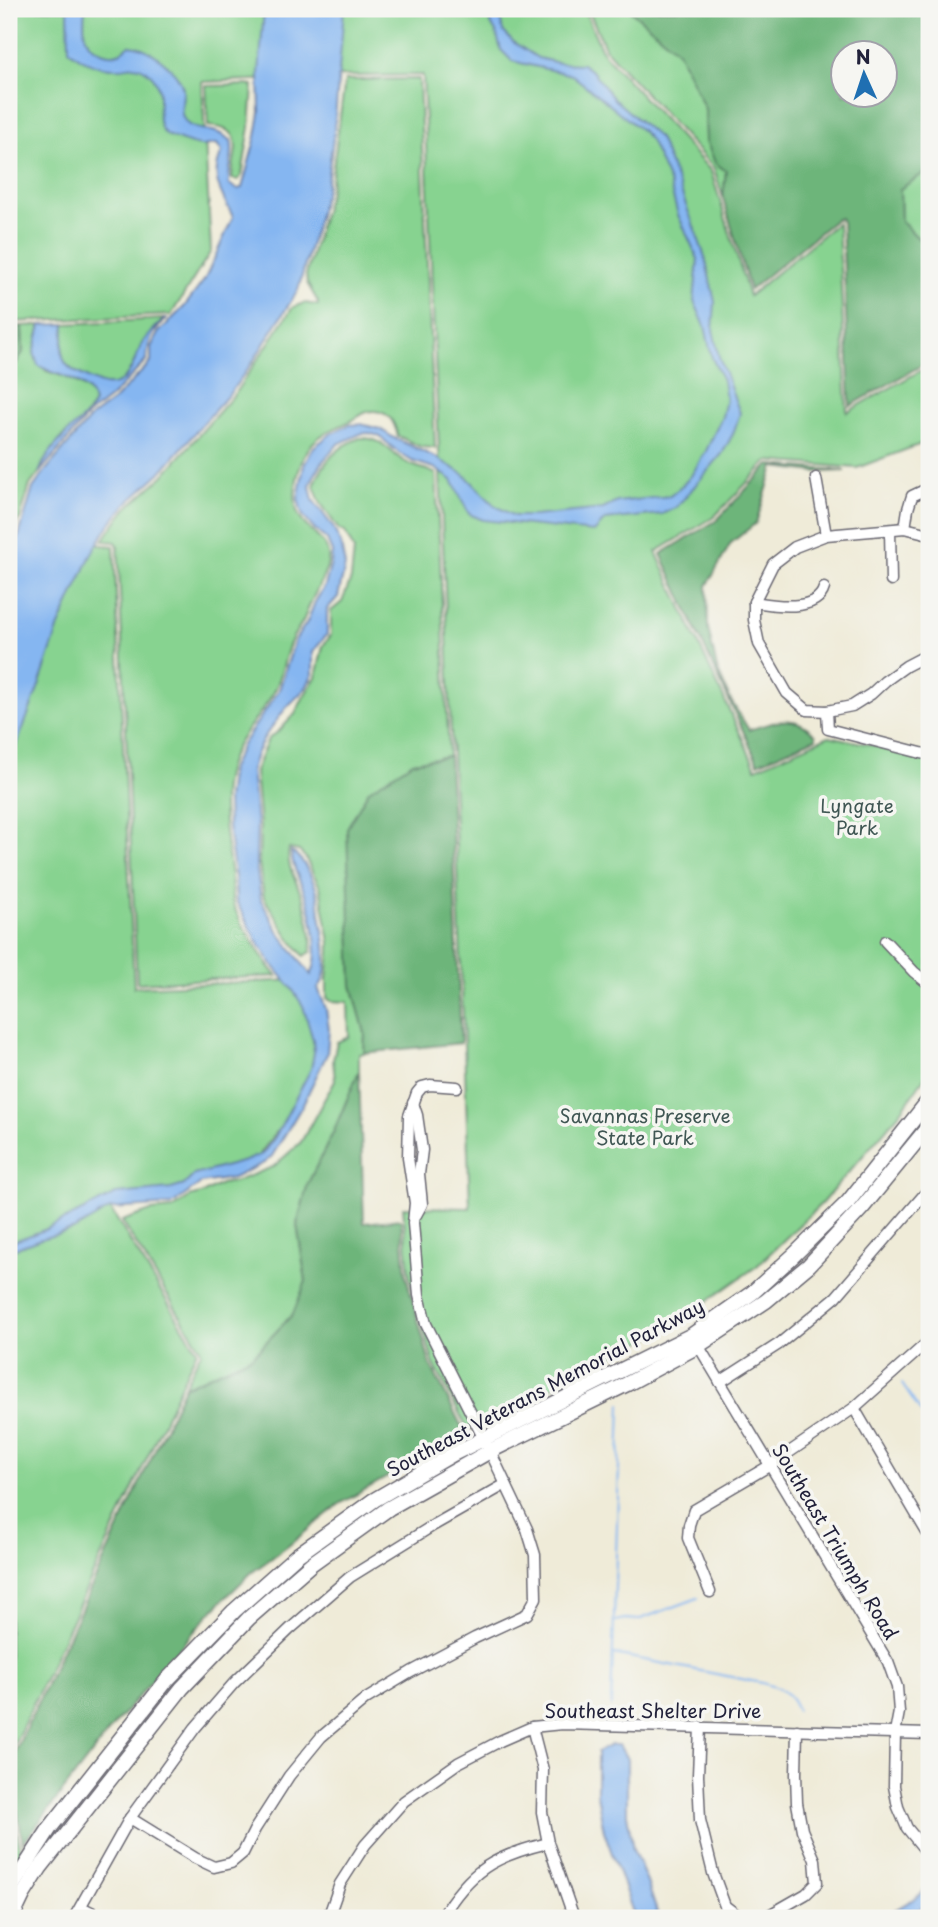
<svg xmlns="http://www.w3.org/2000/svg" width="938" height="1927" font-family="'Playpen Sans',sans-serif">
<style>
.green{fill:#87d390;stroke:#547a66;stroke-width:2}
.forest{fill:#6db57a;stroke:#486c5a;stroke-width:2;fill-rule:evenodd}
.water{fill:#85b6f1;stroke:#546c96;stroke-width:2}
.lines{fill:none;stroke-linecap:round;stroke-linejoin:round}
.stream{stroke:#85b6f1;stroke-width:2}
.minor-casing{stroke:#6a6872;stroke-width:13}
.major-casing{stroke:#6a6872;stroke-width:17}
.minor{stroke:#fff;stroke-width:10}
.major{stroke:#fff;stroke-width:14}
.labels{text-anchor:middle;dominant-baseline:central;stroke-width:7;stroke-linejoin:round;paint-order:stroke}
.park-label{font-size:19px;fill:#405754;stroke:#f6f6f2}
.street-label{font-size:19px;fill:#22223b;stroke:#f6f6f2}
</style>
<rect width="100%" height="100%" fill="#f6f6f2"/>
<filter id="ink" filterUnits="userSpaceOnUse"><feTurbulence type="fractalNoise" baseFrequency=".0143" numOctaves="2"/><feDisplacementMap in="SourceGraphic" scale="14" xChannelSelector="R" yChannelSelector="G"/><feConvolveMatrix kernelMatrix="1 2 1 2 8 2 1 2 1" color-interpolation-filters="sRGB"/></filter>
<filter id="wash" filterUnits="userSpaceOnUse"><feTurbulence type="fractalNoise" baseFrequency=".00686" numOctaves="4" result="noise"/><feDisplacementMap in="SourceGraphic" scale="28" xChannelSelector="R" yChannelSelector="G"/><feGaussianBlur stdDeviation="1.57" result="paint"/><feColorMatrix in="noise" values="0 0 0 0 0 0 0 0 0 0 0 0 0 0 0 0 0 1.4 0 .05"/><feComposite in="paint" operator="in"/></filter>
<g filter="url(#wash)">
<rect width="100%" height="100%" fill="#efebd8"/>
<g class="green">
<path d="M9 9H584L603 53 711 171 749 296 838 222 847 412 929 366V441L857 468 768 461 714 517 656 552 756 768 829 736 881 747 929 761V1071L900 1113 822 1203 757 1266 672 1326 468 1430 433 1363 409 1275 403 1207 470 1208 462 987 423 75 347 76 202 82 211 251 171 315 9 322Z"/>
<path d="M588 9H629L678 51 705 109 706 141 726 171 723 198 714 168 606 50Z"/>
<path d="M419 79 435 448 421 447 398 436C395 426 392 415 380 412 368 408 360 416 351 421 327 432 311 436 301 464 296 478 292 502 299 516 308 534 332 540 328 563 325 578 317 588 311 602 308 608 306 615 303 621 299 628 295 633 292 639 284 655 283 674 275 690 261 716 236 738 228 767 217 803 227 841 231 877 232 886 231 896 233 904 241 926 262 958 277 976L137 983 118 546 116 542 103 541 112 527 128 507 163 476 233 396 293 307 304 303 318 305V302L307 283 306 275 330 190 345 80Z"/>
<path d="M253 85 250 127 242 175 238 180 232 179C232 154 250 128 208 126L206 86Z"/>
<path d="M929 170V240L919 239 901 221 900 189Z"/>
<path d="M164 319C157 327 147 335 142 344 135 358 128 389 105 385 97 384 88 378 80 374 55 363 63 348 65 324Z"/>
<path d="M41 325 34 353 46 371 65 377 82 386 92 394 94 403 80 423 64 435 43 463 39 473 30 485 20 518 9 534V375L23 352 22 326Z"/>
<path d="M360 438C385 437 390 455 409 464 418 468 428 469 436 474L449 756 413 762 348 828 352 985 365 1033 364 1053 359 1054V1071L333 1133 308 1183 297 1225 306 1281 293 1314 253 1356 184 1387 201 1352 200 1348 122 1221 151 1211 173 1209 189 1197 204 1193 221 1184 234 1182 273 1167 301 1142 335 1080 333 1060 337 1042 349 1037 348 1002 331 1001 327 998V979L330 952V942L320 887 305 857 299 851 289 849C285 866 299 885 304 902 308 918 313 935 311 952L304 956 290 939 264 898 259 863 260 825 255 771 268 739 279 731 295 714 304 696 316 677 323 646 331 635V611L342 602 351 579 354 550 345 532 339 530 320 502 314 486C322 463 338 446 360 438Z"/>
<path d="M9 538 114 546 134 987 297 980 318 1057 281 1126 251 1165 168 1194 108 1205 197 1350 9 1756Z"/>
<path d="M9 1791 21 1853 20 1856 23 1858 9 1884Z"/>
</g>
<g class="forest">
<path d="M629 9H929V170L900 189 901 221 919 239 929 240V361L850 406 842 222 840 218 836 219 750 290 723 198 726 171 715 163 706 141 705 109 678 51ZM844 52H886V94H844Z"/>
<path d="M9 326H22L23 352 9 375Z"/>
<path d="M769 465 845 471 816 472 774 467 756 523 731 543 707 586 708 628 717 669 730 699 749 730C777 721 794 712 816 735V738L758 763 661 554 717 520Z"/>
<path d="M449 756 461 1043 364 1053 365 1033 352 985 347 828 369 790 413 762Z"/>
<path d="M359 1071 364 1223 401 1219 406 1276 430 1364 465 1433 338 1505 287 1547 251 1573 209 1614 110 1730 23 1843 9 1765 184 1387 253 1356 293 1314 306 1281 297 1225 308 1183 333 1133Z"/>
</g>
<g class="water">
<path d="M68 9H85C84 19 83 28 86 38 91 50 109 58 121 52 124 50 127 47 130 45 148 46 179 70 183 89 184 100 178 112 185 121 191 130 207 129 216 132 222 134 226 137 231 140 235 155 228 169 229 184L237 189 242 188 256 136 260 113 259 73 264 9H344L334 132 326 189 298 290 252 363 230 393 160 473 126 504 109 525 92 553 59 626 40 683 9 766V547L18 539 33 488 46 470 91 417 113 401 151 362V347L158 333 184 307 205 279 233 217C222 194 209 179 222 152L217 144C212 144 206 146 201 146 195 146 186 142 180 140 174 138 165 136 162 130 152 113 170 86 145 70 136 63 128 68 119 68 100 69 83 62 69 50Z"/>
<path d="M489 9H498L503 31 513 42 538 58 559 63 582 64 593 72 614 99 659 138 678 183 705 257 715 302 713 330 719 357 740 413 733 434 722 454 677 507 662 514 605 520 594 532 483 520 469 514 452 480 434 468 412 461 399 453 379 436 369 433 360 434 338 444 323 461 313 478 310 486 313 500 333 527 341 544 345 566 338 597 327 609V634L313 652V674L306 688 286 708 265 736 256 754 251 770 257 824 256 863 261 900 280 934 311 975C321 957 313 919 307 899 302 883 292 869 291 852 302 856 311 875 315 886 319 895 319 905 320 914 323 933 333 973 318 988L326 1009 329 1029 327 1054 302 1106 272 1156 264 1163 233 1178 201 1183 172 1205 110 1209 75 1229 38 1240 9 1251V1243L44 1230 116 1194 171 1189 184 1185 194 1175 245 1161 262 1154 275 1137 311 1069 314 1053 313 1040 303 1006 292 989 272 964 256 940 236 901 235 877 228 827 227 799 231 768 242 745 279 690 295 640 307 622 315 602 325 586 331 563 332 552 327 540 312 527 302 514 298 499 304 465 314 447 332 433 349 425 361 424 380 429 394 438 435 457 465 475 494 505 514 516H534L603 509 617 502 670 496 681 487 691 476 706 451 722 417 726 400 723 380 712 358 705 326 694 301 698 259 678 215 669 182 650 140 641 130 572 75 512 61 501 50 496 32 490 22Z"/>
<path d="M164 319H166C153 332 147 342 147 360L110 398 89 414 39 473C44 459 54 446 64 436 75 424 87 418 94 403 89 378 56 377 38 365L34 353 41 325 65 324C63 348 55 363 80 374 88 378 97 384 105 385 128 389 135 358 142 344 147 335 157 327 164 319Z"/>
<path d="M611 1745H619L627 1759V1814L633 1849 647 1882 659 1918H635L604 1831 597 1795V1752Z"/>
<path d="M929 1887V1903L905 1918H882L915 1898Z"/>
</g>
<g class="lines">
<g class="stream">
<path d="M902 1384 929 1424"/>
<path d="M616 1621 625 1619 638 1620 698 1598"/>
<path d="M614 1654 762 1683C782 1689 789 1691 797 1711"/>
<path d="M611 1707 621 1404"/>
</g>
</g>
</g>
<g filter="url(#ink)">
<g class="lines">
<defs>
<g id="minor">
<path d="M816 478 826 535"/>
<path d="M905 528 908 509 912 496 929 488"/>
<path d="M890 530 891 581"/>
<path d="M929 534 905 528 826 535 795 547 773 564 754 602V620L759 644 787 693 807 710 827 711 852 706 871 694 885 681 906 666 929 654"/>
<path d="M754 602C772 605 817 613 824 588"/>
<path d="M827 711 828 729 929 755"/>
<path d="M885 941 914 972 929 984"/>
<path d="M413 1103 417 1115 422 1150 419 1174 422 1204 416 1215"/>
<path d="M695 1340 888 1662 897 1687 899 1712 895 1733 894 1786 898 1807 907 1828 929 1855"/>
<path d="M720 1382 779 1344 836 1297 929 1189"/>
<path d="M854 1408 929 1536"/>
<path d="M710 1592 688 1538 689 1525 694 1510 769 1466 854 1408 929 1341"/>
<path d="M532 1727 543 1770 542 1812 548 1843 574 1918"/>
<path d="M700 1727 698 1775 700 1820 713 1873 725 1906 741 1918"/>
<path d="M130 1818 195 1858 214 1867 231 1863 243 1853 255 1829 289 1776 321 1737 366 1699 411 1672 475 1638 527 1614 536 1598 535 1555 527 1529 490 1451 426 1324 419 1295 413 1223 415 1203 408 1158 409 1116 417 1093 422 1087 430 1085 457 1087"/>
<path d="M81 1907 104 1918"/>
<path d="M74 1918 130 1818 195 1728 234 1683 290 1629 350 1577 434 1525 506 1484"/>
<path d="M328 1918 340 1884 365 1845 404 1801 458 1763 500 1741 532 1727 562 1724 929 1734"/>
<path d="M441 1918C470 1870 494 1856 548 1843"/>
<path d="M764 1918 806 1894 817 1883 815 1860 802 1830 797 1803 796 1774 797 1730"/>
</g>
<g id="major">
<path d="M9 1891 50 1828 167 1680 234 1611 296 1556 374 1500 453 1454 692 1335 752 1293 793 1256 848 1202 929 1100"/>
<path d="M12 1918 23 1895 40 1868 182 1688 249 1618 311 1564 389 1508 490 1451 627 1384 698 1346 766 1301 809 1265 862 1208 929 1126"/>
</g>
</defs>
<use href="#minor" class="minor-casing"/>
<use href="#major" class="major-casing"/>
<use href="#minor" class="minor"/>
<use href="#major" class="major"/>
</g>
</g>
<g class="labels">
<g class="park-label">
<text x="857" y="805">Lyngate<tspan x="857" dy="22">Park</tspan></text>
<text x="645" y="1115">Savannas Preserve<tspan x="645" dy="22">State Park</tspan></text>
</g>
<g class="street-label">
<text transform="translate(545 1387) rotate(-28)">Southeast Veterans Memorial Parkway</text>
<text transform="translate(836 1541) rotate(59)">Southeast Triumph Road</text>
<text x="653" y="1710">Southeast Shelter Drive</text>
</g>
</g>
<rect width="938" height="1927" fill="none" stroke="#f6f6f2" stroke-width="35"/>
<g transform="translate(864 74) rotate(357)"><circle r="33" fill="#f6f6f2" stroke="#a1a1a9" stroke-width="2"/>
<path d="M0-5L12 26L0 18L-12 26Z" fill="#1f6fb2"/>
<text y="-10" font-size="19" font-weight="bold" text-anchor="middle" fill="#22223b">N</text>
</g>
</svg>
